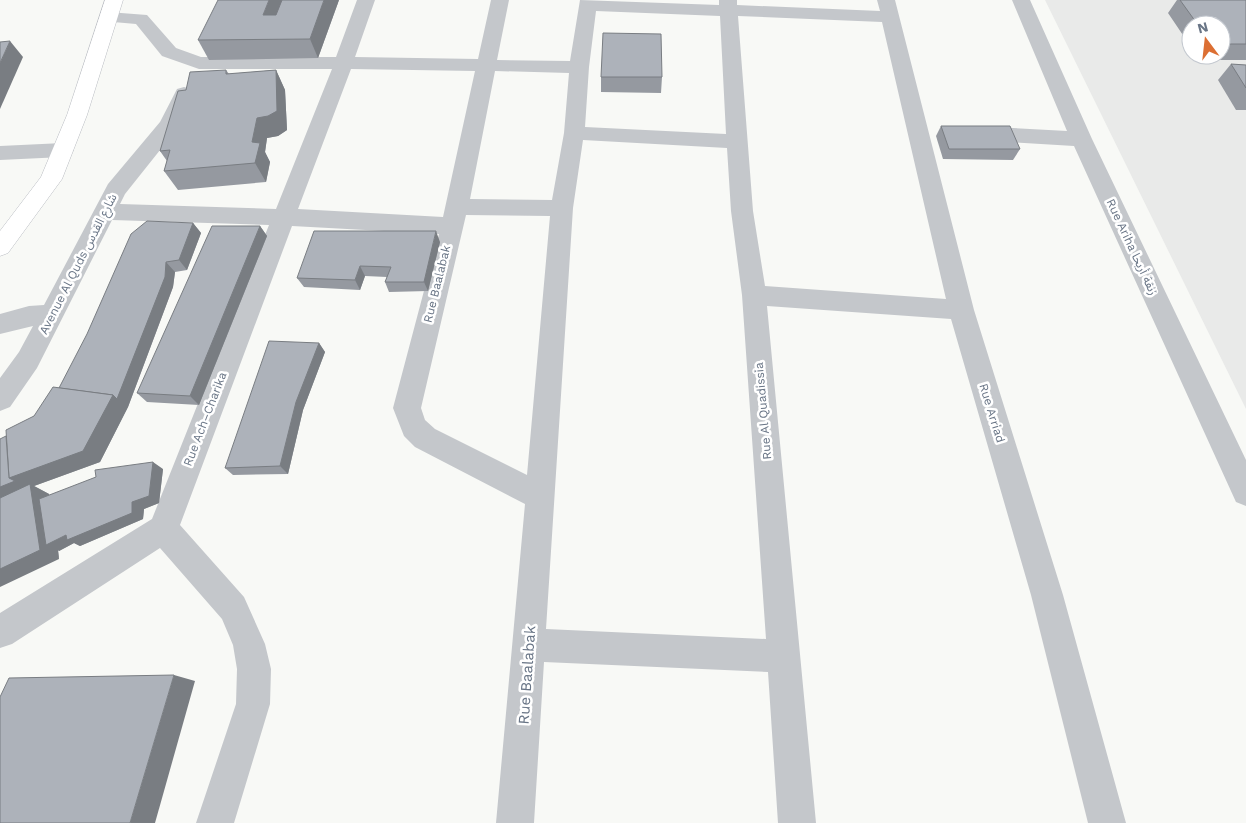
<svg xmlns="http://www.w3.org/2000/svg" width="1246" height="823" font-family="'Work Sans','Noto Sans Arabic',sans-serif">
<style>
.built{fill:#e9eae9;fill-rule:evenodd}
.lines{fill:none;stroke-linecap:round;stroke-linejoin:round}
.secondary-casing{stroke:#b9bcc2;stroke-width:1}
.street{fill:#c4c7cb;fill-rule:evenodd}
.secondary{fill:#fff;fill-rule:evenodd}
.wall{fill:#9599a0}
.shaded-wall{fill:#797d82}
.building{fill:#adb2ba;stroke:#797d82}
.labels{text-anchor:middle;dominant-baseline:central;stroke-width:5;stroke-linejoin:round;paint-order:stroke}
.street-label{font-size:12px;fill:#697586;stroke:#fff}
.near-street-label{font-size:15px;fill:#697586;stroke:#fff}
</style>
<rect width="100%" height="100%" fill="#f8f9f6"/>
<path class="built" d="M1045 0H1246V409ZM1191 25H1221V55H1191Z"/>
<g class="lines">
<defs>
<path id="secondary" d="M105 0H123L87 115 62 179 8 253 0 256V231L41 177 67 115Z"/>
</defs>
<use href="#secondary" class="secondary-casing"/>
<g class="street">
<path d="M357 0H375L355 57 478 59 491 0H509L497 60 570 61 580 0 719 5V0H737V5L880 11 877 0H895L974 310 1063 595 1126 823H1088L1031 595 951 319 767 306 816 823H778L768 672 544 662 534 823H496L525 504 415 447 404 436 393 408 439 234 292 226 180 525 244 597 265 644 271 669 270 704 234 823H196L236 704 237 669 233 645 222 619 160 548 12 644 0 648V613L152 519 269 225 112 220 37 368 10 407 0 411V378L19 352 33 326 0 334V314L29 306 44 305 108 184 160 122 177 89 184 87 191 89 194 93 176 130 125 194 120 204 276 209 332 69H199L162 56 136 24 102 21 99 17 102 13 108 12 147 15 176 48 201 57H336ZM596 11 720 16 726 134 585 127 589 67ZM738 16 882 22 946 299 765 286 753 211ZM351 69 475 71 443 217 298 209ZM495 71 569 73 564 133 552 200 470 199ZM583 140 727 148 731 211 742 295 766 639 546 629 573 208ZM466 215 550 216 527 475 435 429 425 420 421 408Z"/>
<path d="M1012 0H1030L1092 139 1246 460V506L1236 502 1074 146 976 140 969 138 966 133 969 128 976 126 1067 131Z"/>
<path d="M63 143 71 145 74 150 71 155 63 157 0 160V146Z"/>
</g>
<use href="#secondary" class="secondary"/>
</g>
<g class="wall">
<path d="M339 0 318 58 209 60 198 40Z"/>
<path d="M1177 0H1246V60H1200L1196 55H1221V25H1191V47L1168 13Z"/>
<path d="M1231 64 1246 65V110H1236L1218 80Z"/>
<path d="M226 70 229 74 276 70 285 90 287 130 278 136 267 138 265 152 270 162 266 182 178 190 164 171 167 161 160 151 186 90Z"/>
<path d="M601 77H662L661 93 601 92Z"/>
<path d="M941 126 1020 149 1013 160 943 159 936 136Z"/>
<path d="M193 223 201 233 187 270 175 272 173 287 128 407 100 462 34 486 49 494V495L163 469 159 503 144 509 143 519 80 546 74 543 59 551 58 550 59 559 6 436 34 416 59 388Z"/>
<path d="M260 226 267 236 199 405 147 402 137 393Z"/>
<path d="M440 242 428 291 389 292 385 282 387 277 365 276 360 290 304 287 297 278Z"/>
<path d="M319 343 325 352 303 410 288 474 233 475 225 468Z"/>
</g>
<g class="shaded-wall">
<path d="M269 0H286L272 35 263 15Z"/>
<path d="M324 0H339L318 58 310 39Z"/>
<path d="M10 41 23 57 0 109V63Z"/>
<path d="M276 70 285 90 287 130 278 136 267 138 265 152 270 162 266 182 255 163 252 142 257 118Z"/>
<path d="M193 223 201 233 187 270 179 260Z"/>
<path d="M260 226 267 236 199 405 190 396Z"/>
<path d="M436 231 440 242 428 291 424 282Z"/>
<path d="M166 262 175 272 173 287 128 407 100 462 34 486 49 494 56 540 132 502 153 462 163 469 159 503 144 509 143 519 80 546 74 543 59 551 58 550 59 559 0 587V487L9 478Z"/>
<path d="M360 266 365 276 360 290 355 280Z"/>
<path d="M319 343 325 352 303 410 288 474 280 466 296 402Z"/>
<path d="M174 675 195 681 155 823H130Z"/>
</g>
<g class="building">
<path d="M218 0H269L263 15H276L282 0H324L310 39 198 40Z"/>
<path d="M1180 0H1246V44H1221V25H1198Z"/>
<path d="M603 33 661 34 662 77H601Z"/>
<path d="M10 41 0 63V42Z"/>
<path d="M1231 64 1246 65V88Z"/>
<path d="M226 70V74L276 70 277 111 268 116 257 118 252 142 260 143 255 163 164 171 170 150 160 151 178 91 186 90 190 72Z"/>
<path d="M941 126H1010L1020 149H949Z"/>
<path d="M147 221 193 223 179 260 166 262 165 277 117 399 113 395 59 388 87 334 131 234Z"/>
<path d="M212 226H260L190 396 137 393Z"/>
<path d="M314 231H436L424 282H385L391 267 360 266 355 280 297 278Z"/>
<path d="M269 341 319 343 296 402 280 466 225 468Z"/>
<path d="M53 387 113 395 83 451 9 478 6 430 34 416Z"/>
<path d="M6 436 9 478 15 481 0 487V439Z"/>
<path d="M153 462 149 496 132 502V513L67 540 66 535 46 545 39 499 96 477 95 470Z"/>
<path d="M30 484 40 550 0 569V498Z"/>
<path d="M174 675 130 823H0V697L9 678Z"/>
</g>
<g class="labels">
<g class="street-label">
<text transform="translate(1132 247) rotate(65)">Rue Ariha زنقة أريحا</text>
<text transform="translate(78 264) rotate(-63)">Avenue Al Quds شارع القدس</text>
<text transform="translate(437 284) rotate(-76)">Rue Baalabak</text>
<text transform="translate(763 411) rotate(-95)">Rue Al Quadissia</text>
<text transform="translate(992 413) rotate(73)">Rue Arriad</text>
<text transform="translate(205 419) rotate(-69)">Rue Ach–Charika</text>
</g>
<g class="near-street-label">
<text transform="translate(527 675) rotate(-86)">Rue Baalabak</text>
</g>
</g>
<g transform="translate(1206 40) rotate(345)"><circle r="24" fill="#ffffff" stroke="#c3c8cf"/>
<path d="M0-4L9 19L0 12L-9 19Z" fill="#dc6f33"/>
<text y="-8" font-size="14" font-weight="bold" text-anchor="middle" fill="#697586">N</text>
</g>
</svg>
